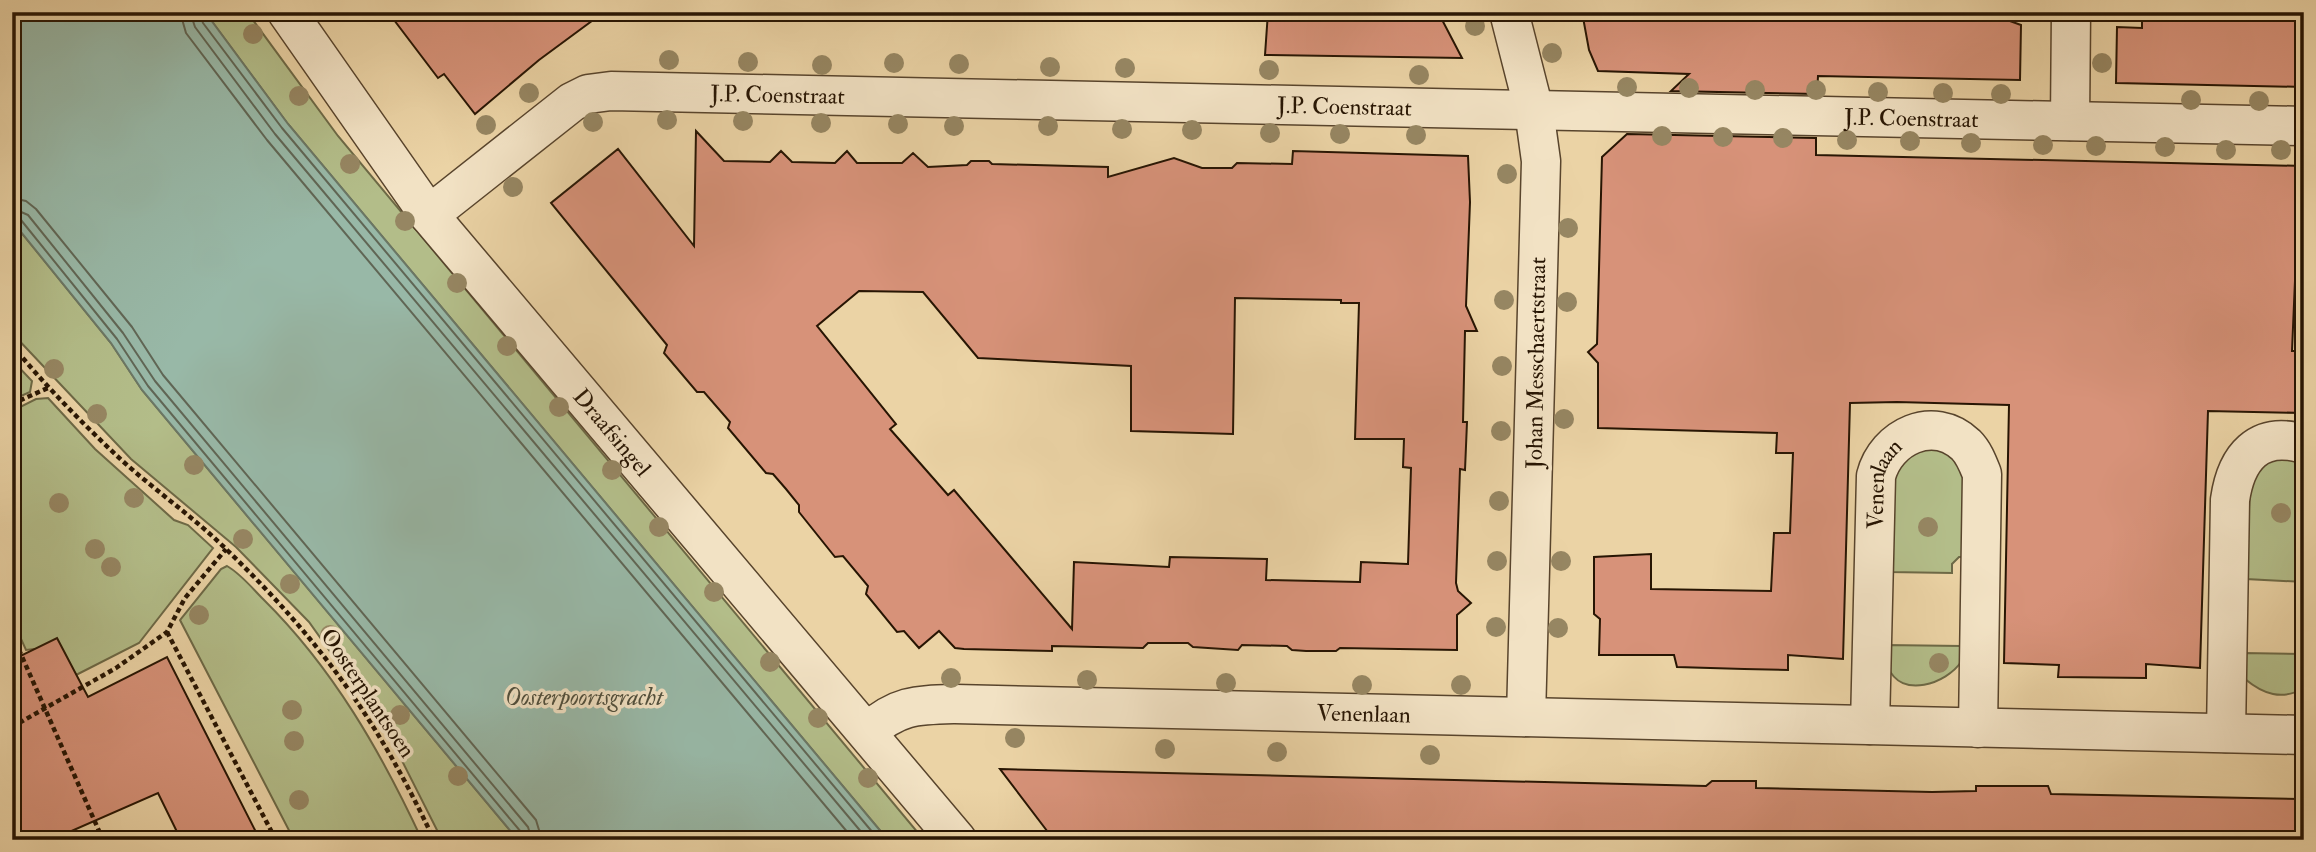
<svg xmlns="http://www.w3.org/2000/svg" width="2316" height="852" font-family="'IM FELL Double Pica',serif">
<style>
.green{fill:#b3bd89;stroke:#6d6946;stroke-width:2}
.water{fill:#98b8a7;stroke:#6b7765;stroke-width:2}
.lines{fill:none;stroke-linecap:round;stroke-linejoin:round}
.shore{stroke:#606655;stroke-width:2}
.building{fill:#d79279;stroke:#271503;stroke-width:2;fill-rule:evenodd}
.minor-casing{stroke:#58442c;stroke-width:41}
.path{stroke:#271503;stroke-width:4.5;stroke-dasharray:5 3.5;stroke-linecap:butt}
.minor{stroke:#f2e2c4;stroke-width:38}
.tree{fill:#968662}
.labels{text-anchor:middle;dominant-baseline:central;stroke-width:7;stroke-linejoin:round;paint-order:stroke}
.street-label{font-size:23px;fill:#271503;stroke:#f2e2c4}
.water-label{font-size:24px;font-style:italic;fill:#4f4e3c;stroke:#f2e2c4}
</style>
<rect width="100%" height="100%" fill="#ebd3a5"/>
<filter id="stains"><feTurbulence type="fractalNoise" baseFrequency=".00286" numOctaves="4"/><feColorMatrix values="0 0 0 0 .2 0 0 0 0 .09 0 0 0 0 .02 0 0 0 .5 -.17"/></filter>
<radialGradient id="worn" r=".72"><stop offset=".6" stop-color="#630" stop-opacity="0"/><stop offset="1" stop-color="#630" stop-opacity=".3"/></radialGradient>
<g class="green">
<path d="M205 12H247L338 136 924 840H888L288 124Z"/>
<path d="M12 221 111 343 142 390 518 840H442L388 733 309 622 236 547 131 459 12 333Z"/>
<path d="M12 360 32 381 30 392 12 400Z"/>
<path d="M48 398 95 449 174 520 188 525 213 548 139 643 76 675 34 649 26 650 12 619V411L36 399Z"/>
<path d="M1925 438 1967 464 1968 557H1959L1952 564V573L1889 572 1883 482Z"/>
<path d="M2304 452V582L2246 579 2251 462Z"/>
<path d="M227 566C241 574 252 588 263 599 333 668 381 752 422 840H294L180 620 221 569Z"/>
<path d="M1885 645 1961 646V662C1947 683 1901 700 1888 667 1886 660 1886 651 1885 645Z"/>
<path d="M2243 653 2304 654V688C2282 701 2263 694 2245 679Z"/>
</g>
<path class="water" d="M12 12H205L288 124 888 840H518L142 390 111 343 12 221Z"/>
<g class="lines">
<g class="shore">
<path d="M180 12 186 33 267 140 854 840"/>
<path d="M190 12 195 27 275 134 868 840"/>
<path d="M199 12 203 23 282 128 879 840"/>
<path d="M12 198 26 201 36 209 132 327 163 375 536 820 542 840"/>
<path d="M12 208 28 215 123 333 155 381 528 827 532 840"/>
<path d="M12 217 21 220 117 339 148 386 521 832 523 840"/>
</g>
</g>
<g class="building">
<path d="M388 12H604L539 60 475 114 444 74 438 78Z"/>
<path d="M1268 12H1438L1462 58 1265 55Z"/>
<path d="M1582 12H1985L2021 25 2020 80 1818 76 1817 94 1671 91 1689 74 1598 71 1589 50Z"/>
<path d="M2142 12H2304V87L2116 83 2117 27 2142 28Z"/>
<path d="M696 131 724 161 770 162 781 151 792 162 835 163 847 151 857 163H902L913 153 928 167 967 165 971 161H989L992 164 1108 167V177L1174 158 1202 168H1232L1237 163 1292 164 1293 151 1468 156 1470 202 1466 306 1477 331H1465L1463 422H1467L1465 470 1460 469 1456 583 1458 591 1471 603 1457 615V650L1340 648 1336 651H1306L1292 650 1287 646 1242 645 1238 650 1193 647 1188 643H1148L1143 648 1052 646V651L964 649 955 648 939 631 919 648 904 631 897 632 866 594 868 586 843 556 835 557 799 512V505L786 489 773 474 766 473 728 428 730 422 704 392H697L664 353 667 345 551 203 618 149 694 246ZM859 291 923 292 978 358 1131 366V431L1233 434 1235 298 1341 300V303H1359L1355 439H1404L1403 467 1411 468 1408 564 1361 562 1360 582 1266 580 1267 559 1170 557 1169 567 1074 562 1072 629 954 490 948 495 890 429 896 424 817 326Z"/>
<path d="M1627 134 1816 138V155L2304 166V234H2297L2292 351H2304V413L2208 411 2200 668 2146 664V678L2058 677 2059 665 2004 663 2009 405 1897 402 1850 403 1843 659 1788 655V670L1744 669 1677 667 1674 655H1599L1600 619 1594 614V557L1651 554V589L1771 591 1774 533H1790L1793 453H1776L1777 433 1598 428V363L1588 352 1597 344 1602 157Z"/>
<path d="M57 638 88 697 167 657 260 840H181L158 793 51 840H12V660Z"/>
<path d="M1000 769 1706 786 1712 781H1756V788L1932 792 1976 791V786H2048L2051 794 2299 799 2298 840H1054Z"/>
</g>
<g class="lines">
<defs>
<g id="minor">
<path id="s1" d="M287 12 429 215 957 840"/>
<path d="M1509 12 1534 110 1541 161 1526 717"/>
<path d="M2070 121 2071 12"/>
<path id="s2" d="M429 215 572 102 588 94 611 91 2304 126"/>
<path id="s3" d="M1870 725 1876 476C1886 437 1933 414 1966 445 1974 453 1978 464 1982 474L1978 728"/>
<path id="s4" d="M867 732C898 705 915 705 955 704L2304 735"/>
<path d="M2226 733 2230 500C2236 458 2258 430 2304 444"/>
</g>
</defs>
<use href="#minor" class="minor-casing"/>
<g class="path">
<path d="M12 345C43 383 79 420 115 454 151 488 193 516 228 551 321 641 379 722 434 840"/>
<path d="M12 404 50 387"/>
<path d="M167 632 276 840"/>
<path d="M12 634 103 840"/>
<path d="M12 727 116 668 167 632 185 598 226 549"/>
</g>
<use href="#minor" class="minor"/>
</g>
<g class="tree">
<circle cx="1475" cy="26" r="10"/>
<circle cx="253" cy="34" r="10"/>
<circle cx="1552" cy="53" r="10"/>
<circle cx="669" cy="60" r="10"/>
<circle cx="748" cy="62" r="10"/>
<circle cx="894" cy="63" r="10"/>
<circle cx="2102" cy="63" r="10"/>
<circle cx="959" cy="64" r="10"/>
<circle cx="822" cy="65" r="10"/>
<circle cx="1050" cy="67" r="10"/>
<circle cx="1125" cy="68" r="10"/>
<circle cx="1269" cy="70" r="10"/>
<circle cx="1419" cy="75" r="10"/>
<circle cx="1627" cy="87" r="10"/>
<circle cx="1689" cy="88" r="10"/>
<circle cx="1755" cy="90" r="10"/>
<circle cx="1816" cy="90" r="10"/>
<circle cx="1878" cy="92" r="10"/>
<circle cx="529" cy="93" r="10"/>
<circle cx="1943" cy="93" r="10"/>
<circle cx="2001" cy="94" r="10"/>
<circle cx="299" cy="96" r="10"/>
<circle cx="2191" cy="100" r="10"/>
<circle cx="2259" cy="101" r="10"/>
<circle cx="667" cy="120" r="10"/>
<circle cx="743" cy="121" r="10"/>
<circle cx="593" cy="122" r="10"/>
<circle cx="821" cy="123" r="10"/>
<circle cx="898" cy="124" r="10"/>
<circle cx="486" cy="125" r="10"/>
<circle cx="954" cy="126" r="10"/>
<circle cx="1048" cy="126" r="10"/>
<circle cx="1122" cy="129" r="10"/>
<circle cx="1192" cy="130" r="10"/>
<circle cx="1270" cy="133" r="10"/>
<circle cx="1340" cy="134" r="10"/>
<circle cx="1416" cy="135" r="10"/>
<circle cx="1662" cy="136" r="10"/>
<circle cx="1723" cy="137" r="10"/>
<circle cx="1783" cy="138" r="10"/>
<circle cx="1847" cy="140" r="10"/>
<circle cx="1910" cy="141" r="10"/>
<circle cx="1971" cy="143" r="10"/>
<circle cx="2043" cy="145" r="10"/>
<circle cx="2096" cy="146" r="10"/>
<circle cx="2165" cy="147" r="10"/>
<circle cx="2226" cy="150" r="10"/>
<circle cx="2281" cy="150" r="10"/>
<circle cx="350" cy="164" r="10"/>
<circle cx="1507" cy="174" r="10"/>
<circle cx="513" cy="187" r="10"/>
<circle cx="405" cy="221" r="10"/>
<circle cx="1568" cy="228" r="10"/>
<circle cx="457" cy="283" r="10"/>
<circle cx="1504" cy="300" r="10"/>
<circle cx="1567" cy="302" r="10"/>
<circle cx="507" cy="346" r="10"/>
<circle cx="1502" cy="366" r="10"/>
<circle cx="54" cy="369" r="10"/>
<circle cx="559" cy="407" r="10"/>
<circle cx="97" cy="414" r="10"/>
<circle cx="1564" cy="419" r="10"/>
<circle cx="1501" cy="431" r="10"/>
<circle cx="194" cy="465" r="10"/>
<circle cx="612" cy="470" r="10"/>
<circle cx="134" cy="498" r="10"/>
<circle cx="1499" cy="501" r="10"/>
<circle cx="59" cy="503" r="10"/>
<circle cx="2281" cy="513" r="10"/>
<circle cx="659" cy="527" r="10"/>
<circle cx="1928" cy="527" r="10"/>
<circle cx="243" cy="539" r="10"/>
<circle cx="95" cy="549" r="10"/>
<circle cx="1497" cy="561" r="10"/>
<circle cx="1561" cy="561" r="10"/>
<circle cx="111" cy="567" r="10"/>
<circle cx="290" cy="584" r="10"/>
<circle cx="714" cy="592" r="10"/>
<circle cx="199" cy="615" r="10"/>
<circle cx="1496" cy="627" r="10"/>
<circle cx="1558" cy="628" r="10"/>
<circle cx="330" cy="635" r="10"/>
<circle cx="770" cy="662" r="10"/>
<circle cx="1939" cy="663" r="10"/>
<circle cx="951" cy="678" r="10"/>
<circle cx="1087" cy="680" r="10"/>
<circle cx="1226" cy="683" r="10"/>
<circle cx="1362" cy="685" r="10"/>
<circle cx="1461" cy="685" r="10"/>
<circle cx="292" cy="710" r="10"/>
<circle cx="400" cy="715" r="10"/>
<circle cx="818" cy="718" r="10"/>
<circle cx="1015" cy="738" r="10"/>
<circle cx="294" cy="741" r="10"/>
<circle cx="1165" cy="749" r="10"/>
<circle cx="1277" cy="752" r="10"/>
<circle cx="1430" cy="755" r="10"/>
<circle cx="458" cy="776" r="10"/>
<circle cx="868" cy="778" r="10"/>
<circle cx="299" cy="800" r="10"/>
</g>
<g class="labels">
<g class="street-label">
<text stroke="none"><textPath href="#s2" startOffset="390">J.P. Coenstraat</textPath></text>
<text stroke="none"><textPath href="#s2" startOffset="957">J.P. Coenstraat</textPath></text>
<text stroke="none"><textPath href="#s2" startOffset="1524">J.P. Coenstraat</textPath></text>
<text transform="translate(1536 363) rotate(-89)">Johan Messchaertstraat</text>
<text stroke="none"><textPath href="#s1" startOffset="532">Draafsingel</textPath></text>
<text stroke="none"><textPath href="#s3" startOffset="243">Venenlaan</textPath></text>
<text transform="translate(368 693) rotate(56)">Oosterplantsoen</text>
<text stroke="none"><textPath href="#s4" startOffset="504">Venenlaan</textPath></text>
</g>
<g class="water-label">
<text x="584" y="697">Oosterpoortsgracht</text>
</g>
</g>
<rect width="2316" height="852" fill="none" stroke="#ebd3a5" stroke-width="42"/>
<rect x="14" y="14" width="2288" height="824" fill="none" stroke="#271503" stroke-width="3.5"/>
<rect x="21" y="21" width="2274" height="810" fill="none" stroke="#271503" stroke-width="2"/>
<rect width="100%" height="100%" filter="url(#stains)"/>
<rect width="100%" height="100%" fill="url(#worn)"/>
</svg>
